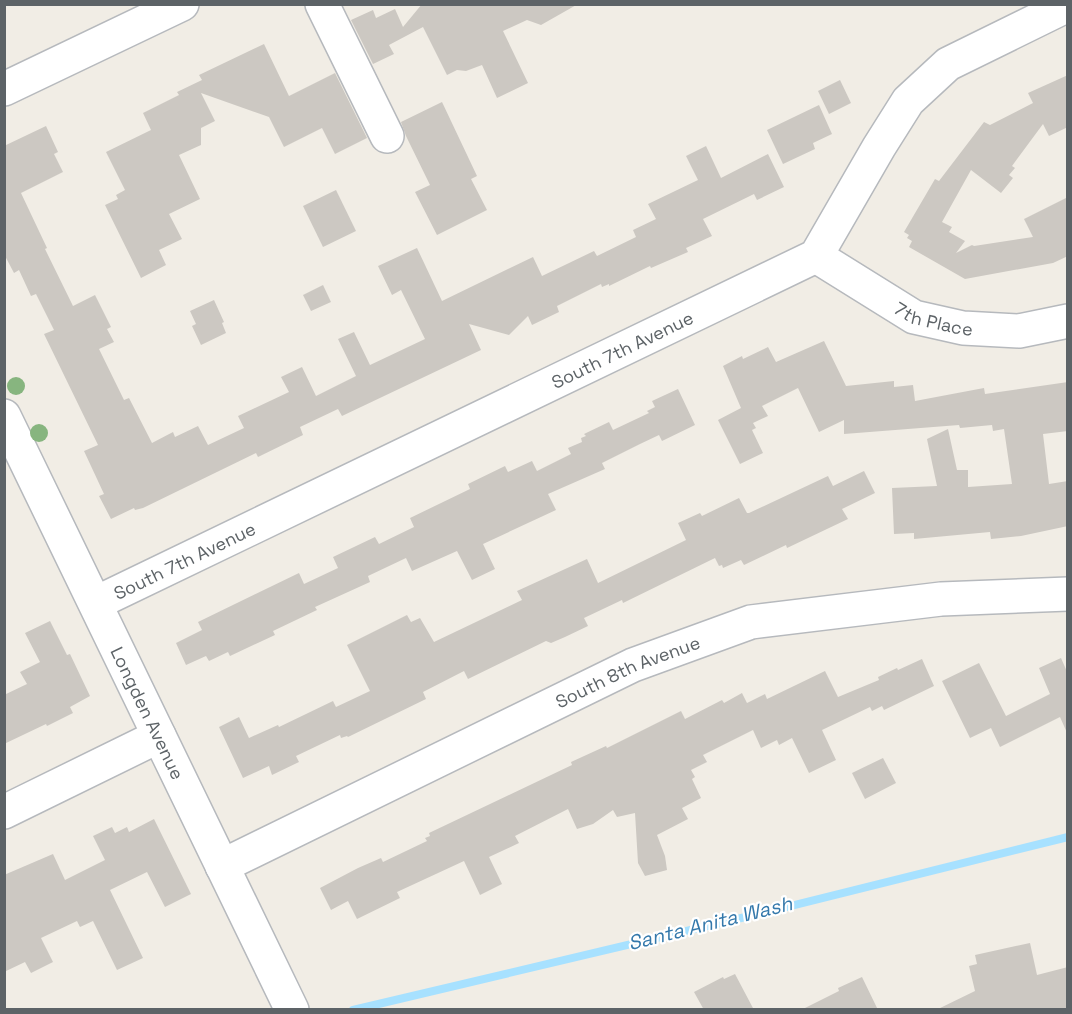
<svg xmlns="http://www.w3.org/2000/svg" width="1072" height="1014" font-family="'Space Grotesk',sans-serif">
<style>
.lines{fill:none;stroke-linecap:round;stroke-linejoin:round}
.stream{stroke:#a7e1ff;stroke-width:8}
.building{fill:#ccc8c2}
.minor-casing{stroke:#b6b9bd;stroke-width:36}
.minor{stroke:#fff;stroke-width:33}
.tree{fill:#87b57f}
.labels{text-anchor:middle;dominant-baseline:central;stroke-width:4.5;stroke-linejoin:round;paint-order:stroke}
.street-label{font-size:18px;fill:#5d6367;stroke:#fff}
.water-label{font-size:20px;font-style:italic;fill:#3378ab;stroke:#fff}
</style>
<rect width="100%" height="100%" fill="#f1ede5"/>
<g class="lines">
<path class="stream" d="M353 1010 758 914 1068 837"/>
</g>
<g class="building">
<path d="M422 4H578L541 25 527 20 503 31 528 83 497 98 482 65 466 71 457 70 447 75 423 27 389 45 394 54 373 64 351 20 373 10 376 18 395 9 403 27Z"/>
<path d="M264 44 289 96 335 73 367 138 335 154 322 128 284 147 269 117 201 93 215 121 201 128V145L179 155 200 199 169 214 182 239 159 250 166 265 141 278 105 205 118 199 116 195 125 190 106 152 151 130 143 113 179 95 177 92 202 80 199 75Z"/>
<path d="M1068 75V127L1049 136 1043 124 1012 166 1015 168 1009 175 1013 178 1001 193 971 170 942 222 952 227 949 232 965 241 956 253 972 245 974 246 1033 237 1024 219 1068 197V256L1053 263 965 279 909 247 912 241 907 238 909 235 904 232 935 179 939 181 984 122 990 125 1033 103 1028 93Z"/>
<path d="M840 80 851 103 829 114 818 91Z"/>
<path d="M442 102 477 176 471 179 487 210 437 235 415 192 430 185 406 136 401 122Z"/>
<path d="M819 105 832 134 813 143 815 149 783 164 767 130Z"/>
<path d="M46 126 58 152 54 154 63 172 21 193 47 248 45 249 73 306 95 295 111 327 107 329 114 342 99 349 124 400 129 398 152 443 173 432 175 437 198 426 208 445 244 428 238 416 289 392 281 377 302 367 316 396 356 376 338 339 354 332 370 365 425 339 401 290 392 295 378 266 417 248 442 301 533 257 542 276 594 251 597 256 636 237 633 230 656 219 648 204 698 180 686 156 706 146 721 178 768 154 784 187 757 200 754 194 703 219 712 236 686 248 688 252 651 268 650 266 609 286V284L602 287 601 284 557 306 559 312 532 325 528 316 509 335 469 324 481 350 342 416 338 409 300 427 303 435 258 457 256 453 143 508 135 510 134 508 111 519 99 496 104 494 84 451 98 445 44 334 54 330 36 294 31 296 19 270 14 273 4 254V146Z"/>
<path d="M336 190 356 231 323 247 303 206Z"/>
<path d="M323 285 331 302 311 311 303 295Z"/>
<path d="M214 300 224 322 222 323 226 333 201 345 192 326 196 324 190 311Z"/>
<path d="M824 341 846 386 894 381V387L913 385 915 401 984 388 985 394 1068 382V431L1043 434 1049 484 1068 481V526L1021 536 991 539 990 532 914 539V533L894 534 892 488 937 486 927 439 948 429 957 470H968V487L1012 484 1004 429 993 431 992 425 960 428 959 425 844 434V420L819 432 798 388 762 406 768 416 753 423 756 428 752 430 763 453 740 464 718 420 741 408 723 366 742 356 743 359 768 347 776 362Z"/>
<path d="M678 389 695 425 662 441 659 435 640 444 602 463 605 469 548 494 556 510 483 544 495 569 472 580 457 551 412 571 406 558 368 576 370 582 315 607 317 610 273 631 275 635 230 656 228 652 209 661 206 656 186 665 176 643 202 630 198 622 299 573 304 584 338 568 333 557 375 537 379 544 414 527 410 518 470 489 468 484 505 466 508 472 532 461 537 471 571 454 568 448 582 442 581 438 586 436 584 434 609 422 613 430 649 413 647 411 655 407 652 401Z"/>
<path d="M864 471 875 493 842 509 848 519 787 548 786 545 744 565 741 560 723 568 722 565 719 566 715 558 623 603 622 600 584 618 588 626 565 637 551 643 546 641 468 679 464 671 423 692 426 699 348 737 347 736 341 738 340 735 296 756 299 762 272 775 269 766 243 778 219 727 239 717 249 738 278 725 279 727 333 701 336 707 370 691 347 645 407 615 411 622 420 618 434 642 522 600 517 591 587 559 598 583 686 540 678 523 700 513 702 516 739 498 747 513H749L828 476 833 486Z"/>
<path d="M50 621 67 655 70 654 90 696 70 707 73 713 47 726 46 724 4 744V695L27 684 20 672 40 662 25 633Z"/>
<path d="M1061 658 1068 674V735L1060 717 1000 747 991 728 970 738 942 681 979 663 1006 716 1050 694 1039 668Z"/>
<path d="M922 659 934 686 884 710 882 706 872 711 870 707 822 730 836 760 809 773 792 738 779 745 777 740 761 748 753 730 703 755 707 762 691 770 695 777 692 779 701 798 682 808 688 819 657 835 665 856 667 870 645 876 638 863 635 813 617 817 613 810 593 824 577 829 568 809 515 836 519 843 489 857 502 884 480 895 464 861 397 892 400 898 357 919 348 901 331 910 320 888 358 868 381 858 383 862 427 841 425 838 430 836 429 833 572 765 571 762 606 746 607 748 681 711 685 719 722 700 724 703 742 693 747 703 765 694 767 699 825 671 838 697 879 680 878 677 897 668 898 670Z"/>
<path d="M883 758 896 783 865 799 852 773Z"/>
<path d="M154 819 191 894 165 907 147 872 110 890 143 958 117 970 93 921 80 927 77 921 41 938 53 962 31 973 25 962 4 972V875L53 854 65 880 105 860 93 836 112 827 115 833 127 827 129 832Z"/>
<path d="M1030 943 1037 975 1068 967V1010H936L975 991 969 966 977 964 975 955Z"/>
<path d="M735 974 754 1010H704L694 992 723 977 724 979Z"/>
<path d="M862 977 878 1010H801L839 991 838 988Z"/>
</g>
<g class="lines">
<defs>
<g id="minor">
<path d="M322 4 387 136"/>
<path d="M4 89 182 4"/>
<path id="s1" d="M816 256 914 317 963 328 1019 331 1068 321"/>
<path id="s2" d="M4 416 292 1010"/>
<path id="s3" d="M96 603 816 256 879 147 908 101 948 64 1068 5"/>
<path d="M4 812 159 736"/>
<path id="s4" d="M222 866 633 665 751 622 941 599 1068 594"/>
</g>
</defs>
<use href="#minor" class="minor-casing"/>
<use href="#minor" class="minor"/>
</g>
<g class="tree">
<circle cx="16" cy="386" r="9"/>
<circle cx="39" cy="433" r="9"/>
</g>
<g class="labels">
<g class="street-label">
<text stroke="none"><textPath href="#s1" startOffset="135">7th Place</textPath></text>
<text stroke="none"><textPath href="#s3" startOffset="584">South 7th Avenue</textPath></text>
<text stroke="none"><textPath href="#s3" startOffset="98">South 7th Avenue</textPath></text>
<text stroke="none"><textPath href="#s4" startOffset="450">South 8th Avenue</textPath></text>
<text stroke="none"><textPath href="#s2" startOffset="330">Longden Avenue</textPath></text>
</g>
<g class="water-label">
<text transform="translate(710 923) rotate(-14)">Santa Anita Wash</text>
</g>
</g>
<rect width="1072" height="1014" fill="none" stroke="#5d6367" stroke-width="12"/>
</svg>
